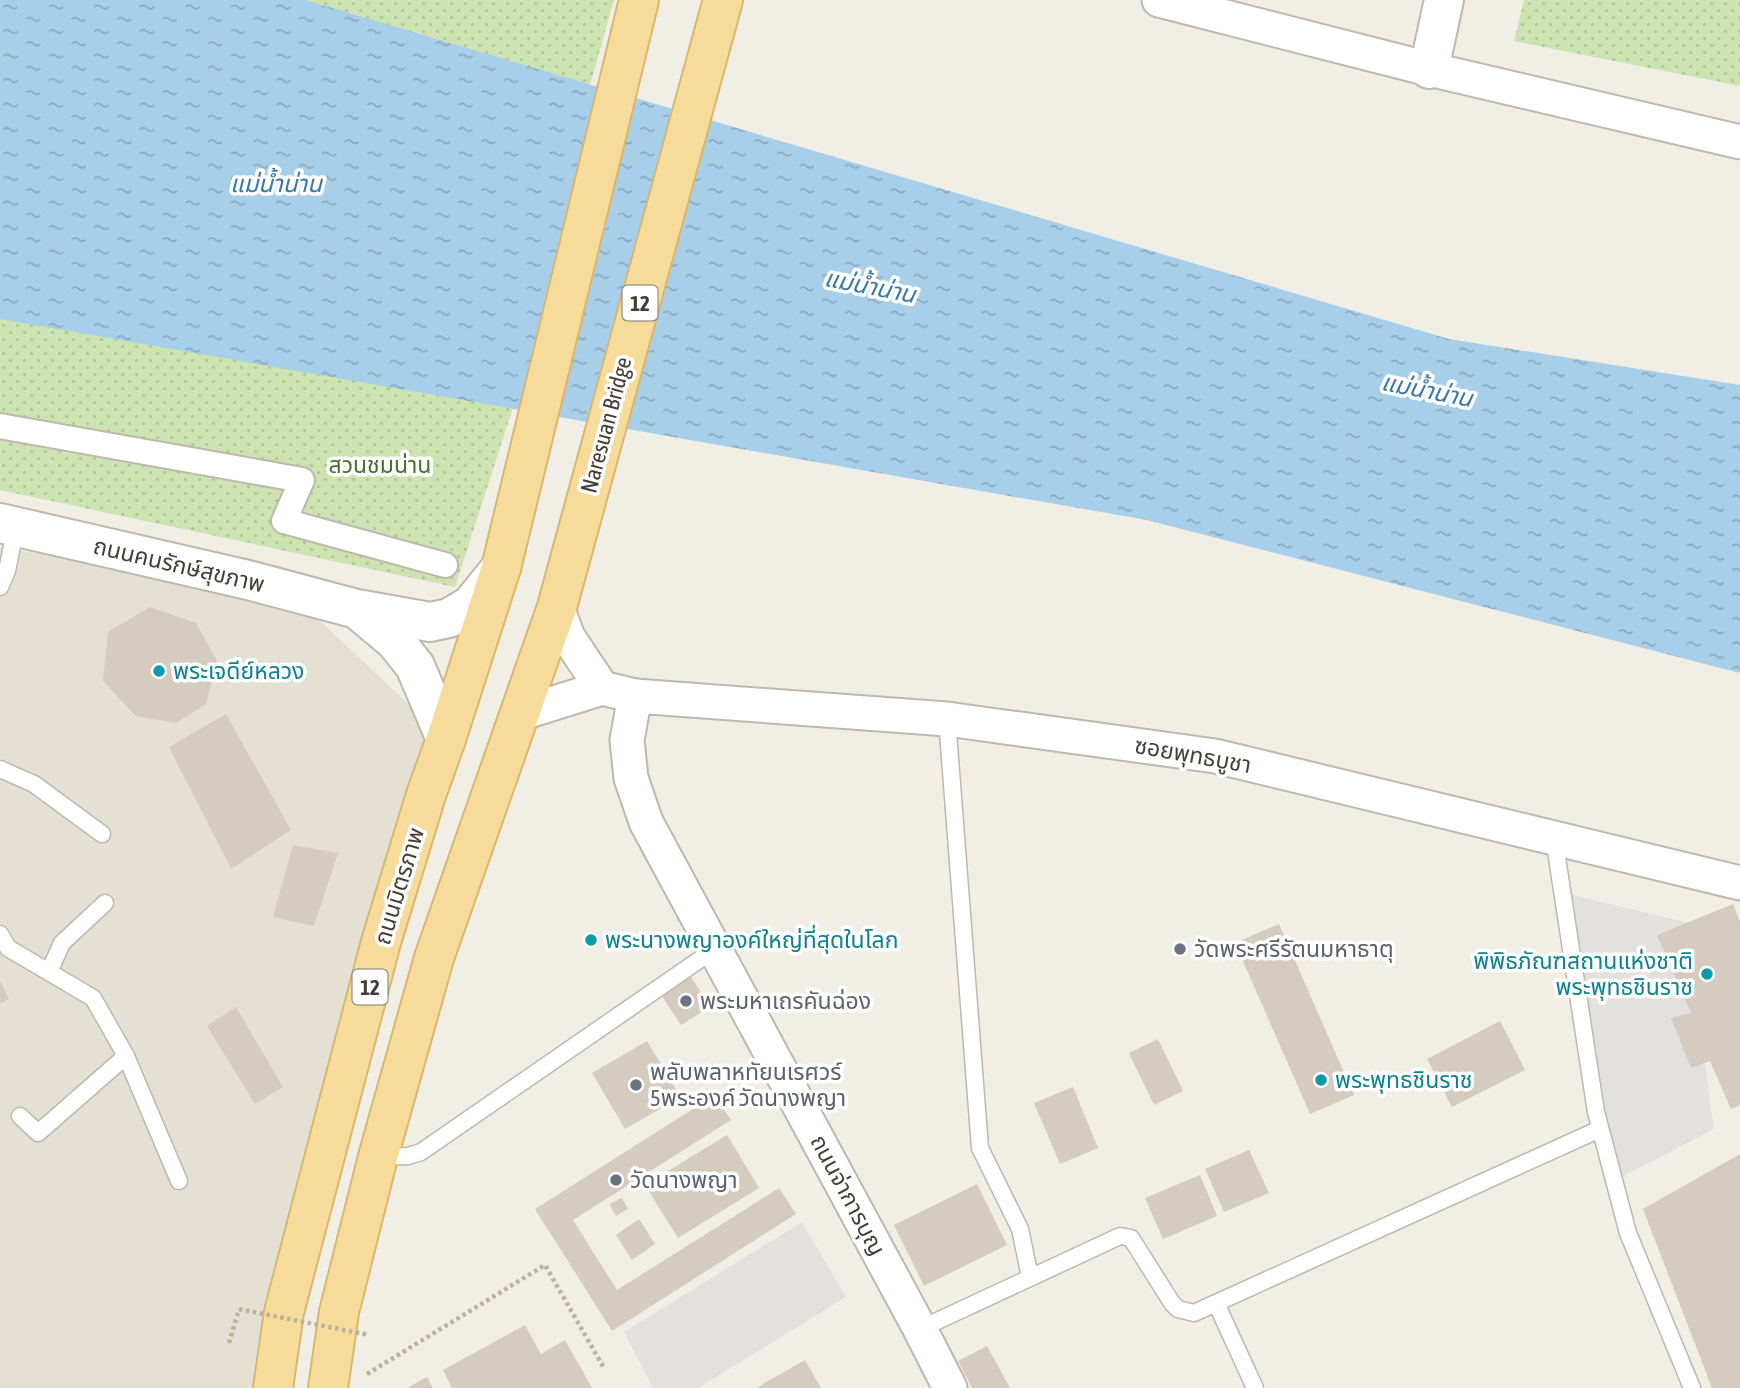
<svg xmlns="http://www.w3.org/2000/svg" width="1740" height="1388" font-family="'Asap Condensed','Noto Sans Thai',sans-serif">
<style>
.residential{fill:#e5e0d4}
.park{fill:url(#park-dots)}
.parking{fill:#e3e1de}
.water{fill:url(#water-ripples)}
.building{fill:#d5ccbf}
.lines{fill:none;stroke-linecap:round;stroke-linejoin:round}
.service-casing{stroke:#bfb8ac;stroke-width:19}
.pedestrian-casing{stroke:#bfb8ac;stroke-width:28}
.minor-casing{stroke:#bfb8ac;stroke-width:37}
.tertiary-casing{stroke:#bfb8ac;stroke-width:42}
.primary-casing{stroke:#dab76c;stroke-width:42}
.path{stroke:#bdb19c;stroke-width:4.5;stroke-dasharray:3.5 3.5;stroke-linecap:butt}
.service{stroke:#fff;stroke-width:16}
.pedestrian{stroke:#fff;stroke-width:24}
.minor{stroke:#fff;stroke-width:33}
.tertiary{stroke:#fff;stroke-width:38}
.primary{stroke:#f6db9b;stroke-width:38}
.path-bridge{stroke:#bdb19c;stroke-width:4.5;stroke-dasharray:3.5 3.5;stroke-linecap:butt}
.culture-dot{fill:#0f9aa8;stroke:#fff;stroke-width:2.5}
.worship-dot{fill:#6b7280;stroke:#fff;stroke-width:2.5}
.labels{text-anchor:middle;dominant-baseline:central;stroke-width:7;stroke-linejoin:round;paint-order:stroke}
.shield{fill:#fff;stroke:#7c7872;stroke-width:2}
.shield-label{font-size:21px;font-weight:bold;fill:#443e36}
.street-label{font-size:23px;fill:#443e36;stroke:#fff}
.park-label{font-size:23px;fill:#48702e;stroke:#fff}
.culture-label{font-size:23px;fill:#0d838f;stroke:#fff;text-anchor:start}
.worship-label{font-size:23px;fill:#5b616d;stroke:#fff;text-anchor:start}
.water-label{font-size:24px;font-style:italic;fill:#3879a7;stroke:#fff}
</style>
<defs>
<pattern id="park-dots" width="8" height="8" patternUnits="userSpaceOnUse" patternTransform="scale(1.75)"><rect width="8" height="8" fill="#cde3b2"/><path d="M2 2h.1M6 6h.1" fill="none" stroke="#b1c49a" stroke-width="1.8" stroke-linecap="round"/></pattern>
<pattern id="water-ripples" width="26" height="14" patternUnits="userSpaceOnUse" patternTransform="scale(1.75)"><rect width="26" height="14" fill="#a7cfea"/><path d="M2 4q2-2 4 0t4 0M15 11q2-2 4 0t4 0" fill="none" stroke="#8aa9be"/></pattern>
</defs>
<rect width="100%" height="100%" fill="#f1eee6"/>
<path class="residential" d="M0 548 288 591 446 739 426 795 253 1388H0Z"/>
<g class="park">
<path d="M245 0H614L590 85Z"/>
<path d="M1524 0H1740V86L1514 41Z"/>
<path d="M0 289 521 383 455 587 0 490Z"/>
</g>
<g class="parking">
<path d="M1564 893 1685 922 1714 1129 1620 1178 1596 1112Z"/>
<path d="M802 1222 846 1297 698 1388H653L624 1332Z"/>
</g>
<path class="water" d="M0 0H305L1449 339 1740 385V673L1147 520 0 319Z"/>
<g class="building">
<path d="M150 607 196 623 217 661 206 704 176 723 136 716 103 681 108 632Z"/>
<path d="M226 714 291 830 231 869 169 747Z"/>
<path d="M293 845 338 853 314 926 273 917Z"/>
<path d="M1733 904 1740 922V1105L1731 1109 1710 1061 1691 1068 1671 1018 1691 1013 1657 935Z"/>
<path d="M1279 924 1354 1095 1310 1114 1235 943Z"/>
<path d="M691 977 710 1007 681 1025 662 996Z"/>
<path d="M0 981 9 999 0 1004Z"/>
<path d="M236 1007 283 1087 255 1104 207 1026Z"/>
<path d="M1500 1021 1525 1070 1452 1107 1427 1059Z"/>
<path d="M1158 1039 1183 1091 1154 1105 1129 1053Z"/>
<path d="M647 1041 681 1097 625 1129 592 1073Z"/>
<path d="M1073 1087 1098 1148 1060 1164 1034 1103Z"/>
<path d="M715 1095 731 1120 573 1220 617 1290 779 1188 796 1214 612 1331 535 1209Z"/>
<path d="M727 1135 759 1188 678 1238 645 1185Z"/>
<path d="M1249 1150 1269 1193 1224 1212 1205 1169Z"/>
<path d="M1740 1154V1388H1712L1643 1209Z"/>
<path d="M1200 1175 1217 1216 1163 1239 1145 1198Z"/>
<path d="M977 1184 1007 1245 924 1286 894 1225Z"/>
<path d="M622 1198 628 1209 616 1216 609 1204Z"/>
<path d="M639 1219 655 1244 632 1260 616 1235Z"/>
<path d="M525 1325 541 1354 565 1340 592 1388H452L443 1370Z"/>
<path d="M987 1346 1010 1388H972L958 1361Z"/>
<path d="M805 1360 821 1388H756Z"/>
<path d="M427 1377 433 1388H407Z"/>
</g>
<g class="lines">
<defs>
<g id="service">
<path d="M0 587 7 571 16 526"/>
<path d="M947 719 980 1148 1020 1229 1030 1277"/>
<path d="M0 769 34 784 102 834"/>
<path d="M1554 838 1596 1112 1628 1233 1692 1388"/>
<path d="M0 934 8 948 93 998 126 1056 38 1133 20 1116"/>
<path d="M49 972 62 943 105 903"/>
<path d="M126 1056 179 1181"/>
<path d="M378 1157 408 1156 421 1152 715 949"/>
<path d="M1217 1305 1255 1388"/>
<path d="M920 1329 1120 1236 1131 1238 1172 1303 1178 1309 1194 1313 1600 1129"/>
</g>
<path id="pedestrian" d="M0 426 302 480 284 521 445 565"/>
<g id="minor">
<path d="M1159 0 1429 69 1740 142"/>
<path d="M602 688 635 696 947 719 1215 756 1740 883"/>
<path d="M635 696 627 740 631 778 646 822 920 1329 950 1388"/>
<path d="M519 714 602 688 568 637 557 607"/>
</g>
<g id="tertiary">
<path d="M1429 69 1444 0"/>
<path d="M0 523 248 580 357 609 430 622 449 618 471 605 501 568"/>
<path d="M358 610 395 641 415 666 446 739"/>
</g>
<g id="primary">
<path d="M273 1388 284 1312 381 942 426 795 446 739 501 568 639 0"/>
<path d="M328 1388 339 1312 378 1157 434 958 557 607 723 0"/>
</g>
</defs>
<use href="#service" class="service-casing"/>
<use href="#pedestrian" class="pedestrian-casing"/>
<use href="#minor" class="minor-casing"/>
<use href="#tertiary" class="tertiary-casing"/>
<use href="#primary" class="primary-casing"/>
<g class="path">
<path d="M229 1343 239 1309"/>
<path d="M367 1374 545 1265 604 1368"/>
</g>
<use href="#service" class="service"/>
<use href="#pedestrian" class="pedestrian"/>
<use href="#minor" class="minor"/>
<use href="#tertiary" class="tertiary"/>
<use href="#primary" class="primary"/>
<path class="path-bridge" d="M239 1309 369 1335"/>
</g>
<g class="culture-dot">
<circle cx="159" cy="671" r="7"/>
<circle cx="591" cy="940" r="7"/>
<circle cx="1707" cy="974" r="7"/>
<circle cx="1321" cy="1080" r="7"/>
</g>
<g class="worship-dot">
<circle cx="1180" cy="949" r="7"/>
<circle cx="686" cy="1001" r="7"/>
<circle cx="636" cy="1085" r="7"/>
<circle cx="616" cy="1180" r="7"/>
</g>
<g class="labels">
<g class="shield">
<rect x="622.5" y="285.5" width="35" height="35" rx="5"/>
<rect x="352.5" y="969.5" width="35" height="35" rx="5"/>
</g>
<g class="shield-label">
<text x="640" y="303">12</text>
<text x="370" y="987">12</text>
</g>
<g class="street-label">
<text transform="translate(606 425) rotate(-75)">Naresuan Bridge</text>
<text transform="translate(179 565) rotate(13)">ถนนคนรักษ์สุขภาพ</text>
<text transform="translate(1193 755) rotate(10)">ซอยพุทธบูชา</text>
<text transform="translate(399 886) rotate(-73)">ถนนมิตรภาพ</text>
<text transform="translate(848 1195) rotate(62)">ถนนจ่าการบุญ</text>
</g>
<g class="park-label">
<text x="380" y="465">สวนชมน่าน</text>
</g>
<g class="culture-label">
<text x="173" y="671">พระเจดีย์หลวง</text>
<text x="605" y="940">พระนางพญาองค์ใหญ่ที่สุดในโลก</text>
<text x="1693" y="961" text-anchor="end">พิพิธภัณฑสถานแห่งชาติ<tspan x="1693" dy="26">พระพุทธชินราช</tspan></text>
<text x="1335" y="1080">พระพุทธชินราช</text>
</g>
<g class="worship-label">
<text x="1194" y="949">วัดพระศรีรัตนมหาธาตุ</text>
<text x="700" y="1001">พระมหาเถรคันฉ่อง</text>
<text x="650" y="1072">พลับพลาหทัยนเรศวร์<tspan x="650" dy="26">5พระองค์ วัดนางพญา</tspan></text>
<text x="630" y="1180">วัดนางพญา</text>
</g>
<g class="water-label">
<text x="276" y="183">แม่น้ำน่าน</text>
<text transform="translate(870 286) rotate(11)">แม่น้ำน่าน</text>
<text transform="translate(1427 390) rotate(11)">แม่น้ำน่าน</text>
</g>
</g>
</svg>
